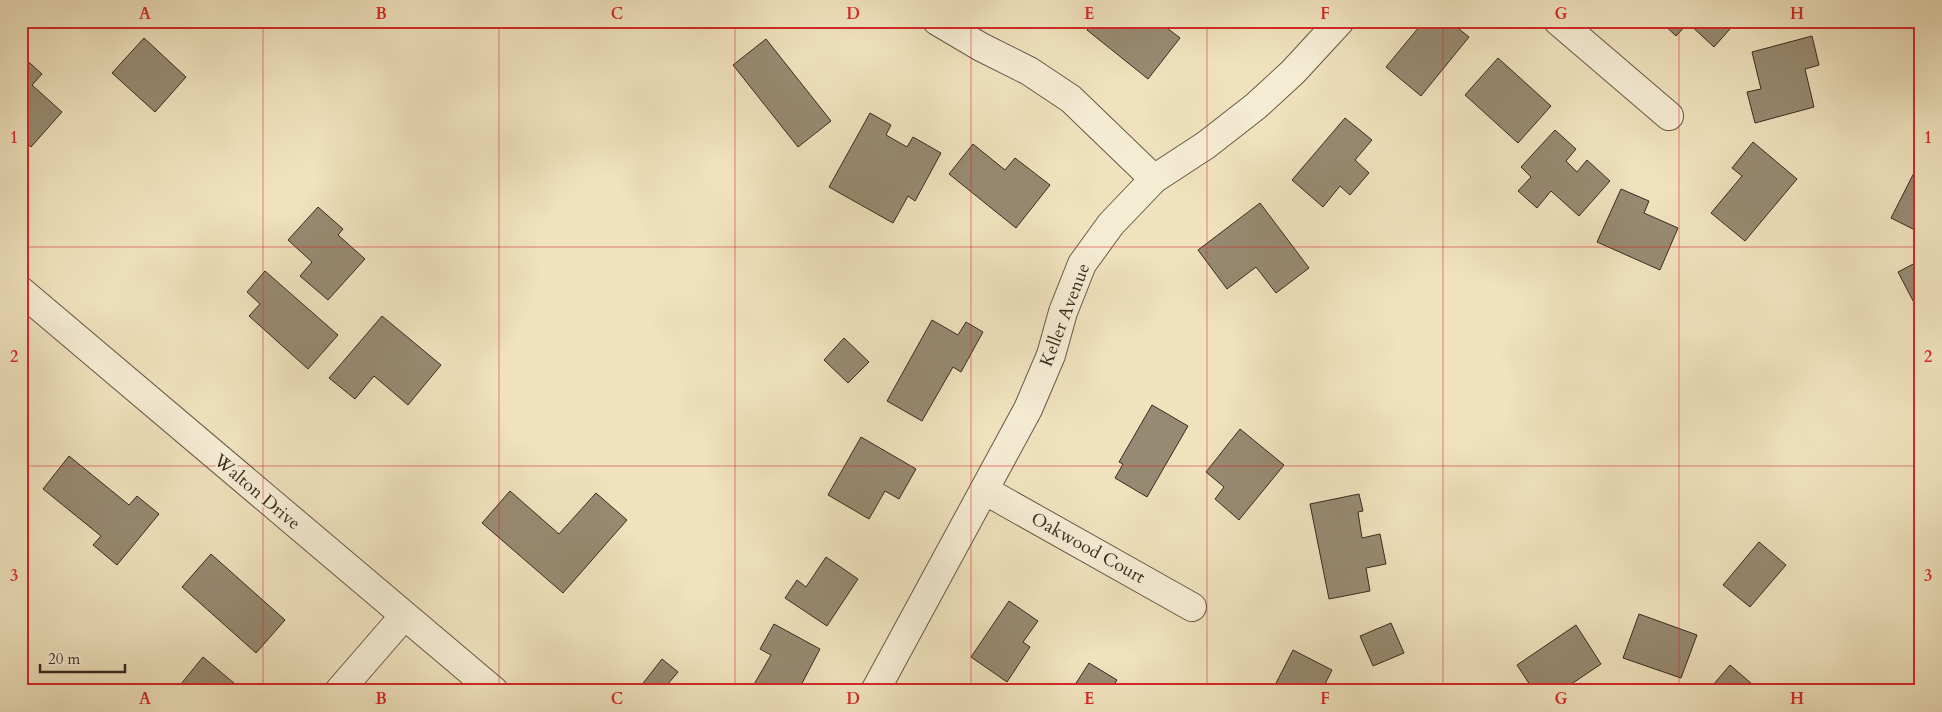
<svg xmlns="http://www.w3.org/2000/svg" width="1942" height="712" font-family="Cardo,serif">
<style>
.building{fill:#978a72;stroke:#382b21}
.lines{fill:none;stroke-linecap:round;stroke-linejoin:round}
.minor-casing{stroke:#665948;stroke-width:30}
.minor{stroke:#f5ecd4;stroke-width:28}
.grid{fill:none;stroke:#d62828;stroke-width:1;stroke-opacity:0.55}
.labels{text-anchor:middle;dominant-baseline:central;stroke-width:4;stroke-linejoin:round;paint-order:stroke}
.street-label{font-size:18px;fill:#382b21;stroke:#f5ecd4}
.neatline{fill:none;stroke:#d62828;stroke-width:2}
.grid-label{font-size:16px;text-anchor:middle;font-weight:bold;fill:#d62828}
</style>
<rect width="100%" height="100%" fill="#efe2bd"/>
<filter id="stains"><feTurbulence type="fractalNoise" baseFrequency=".004" numOctaves="4"/><feColorMatrix values="0 0 0 0 .2 0 0 0 0 .09 0 0 0 0 .02 0 0 0 .5 -.17"/></filter>
<radialGradient id="worn" r=".72"><stop offset=".6" stop-color="#630" stop-opacity="0"/><stop offset="1" stop-color="#630" stop-opacity=".3"/></radialGradient>
<g class="building">
<path d="M1094 21H1158L1180 38 1148 79 1087 30Z"/>
<path d="M1424 21H1449L1469 37 1421 96 1386 67Z"/>
<path d="M1660 21H1737L1714 47 1688 23 1676 36Z"/>
<path d="M1812 36 1819 65 1805 69 1814 107 1755 123 1747 92 1761 89 1752 52Z"/>
<path d="M144 38 186 77 155 112 112 73Z"/>
<path d="M766 39 831 121 798 147 733 65Z"/>
<path d="M21 55 42 74 32 85 62 112 31 147 21 138Z"/>
<path d="M1498 58 1551 106 1518 143 1465 95Z"/>
<path d="M870 113 891 125 886 135 907 147 913 137 941 153 915 201 908 196 893 223 829 187Z"/>
<path d="M1345 118 1372 140 1355 160 1369 173 1350 195 1340 186 1323 207 1292 180Z"/>
<path d="M1555 130 1576 149 1566 161 1577 172 1587 160 1610 181 1579 216 1551 191 1537 208 1518 191 1531 177 1521 167Z"/>
<path d="M1753 142 1797 179 1745 241 1711 213 1742 176 1732 168Z"/>
<path d="M973 144 1005 170 1015 158 1050 185 1016 228 949 174Z"/>
<path d="M1920 161 1921 162V233L1891 218Z"/>
<path d="M1621 189 1649 201 1644 213 1678 228 1660 270 1597 242Z"/>
<path d="M1260 203 1309 268 1276 293 1256 267 1227 289 1198 250Z"/>
<path d="M318 207 343 229 338 235 365 259 328 300 300 276 312 262 288 240Z"/>
<path d="M1921 260V316L1898 272Z"/>
<path d="M265 271 338 335 308 369 249 316 260 304 247 292Z"/>
<path d="M382 316 441 365 408 405 374 376 355 399 329 378Z"/>
<path d="M932 320 958 335 966 322 983 332 961 372 953 367 922 421 887 401Z"/>
<path d="M844 338 869 362 848 383 824 360Z"/>
<path d="M1152 405 1188 426 1147 497 1115 478 1123 464 1119 462Z"/>
<path d="M1240 429 1284 465 1239 520 1215 499 1224 487 1206 472Z"/>
<path d="M861 437 916 469 899 499 885 491 869 519 828 495Z"/>
<path d="M69 456 129 505 137 496 159 514 117 565 93 545 101 536 43 489Z"/>
<path d="M510 491 559 534 596 493 627 520 563 593 482 523Z"/>
<path d="M1359 494 1363 511 1358 512 1362 538 1380 534 1386 564 1366 568 1370 591 1329 599 1310 504Z"/>
<path d="M1759 542 1786 565 1750 607 1723 585Z"/>
<path d="M211 554 285 620 256 653 182 587Z"/>
<path d="M826 557 858 579 827 626 785 598 797 580 806 587Z"/>
<path d="M1009 601 1038 621 1023 642 1030 647 1007 682 971 657Z"/>
<path d="M1639 614 1697 635 1681 678 1623 658Z"/>
<path d="M1391 623 1404 653 1373 666 1360 636Z"/>
<path d="M774 624 820 649 798 691H761L753 686 771 655 760 649Z"/>
<path d="M1576 625 1601 664 1561 691H1534L1517 665Z"/>
<path d="M1293 650 1332 670 1325 684 1338 691H1272Z"/>
<path d="M203 657 241 689 244 691H189L181 684Z"/>
<path d="M662 659 678 672 667 685 675 691H637Z"/>
<path d="M1089 663 1117 680 1110 691H1071Z"/>
<path d="M1730 665 1760 691H1708Z"/>
</g>
<g class="lines">
<defs>
<g id="minor">
<path d="M937 21 981 47 1029 71 1071 99 1154 179"/>
<path d="M1558 21 1669 116"/>
<path d="M21 291 494 691"/>
<path d="M984 490 1192 607"/>
<path d="M339 691 404 616"/>
<path d="M875 691 1028 409 1051 355 1063 312 1082 264 1111 224 1154 179 1206 145 1256 106 1293 72 1340 21"/>
</g>
</defs>
<use href="#minor" class="minor-casing"/>
<use href="#minor" class="minor"/>
</g>
<path class="grid" d="M263 21V691M499 21V691M735 21V691M971 21V691M1207 21V691M1443 21V691M1679 21V691M21 247H1921M21 466H1921"/>
<g class="labels">
<g class="street-label">
<text transform="translate(1065 315) rotate(-69)">Keller Avenue</text>
<text transform="translate(257 492) rotate(40)">Walton Drive</text>
<text transform="translate(1088 548) rotate(29)">Oakwood Court</text>
</g>
</g>
<rect width="1942" height="712" fill="none" stroke="#efe2bd" stroke-width="55"/>
<path d="M40 664v8h85v-8" fill="none" stroke="#382b21" stroke-width="2.5"/>
<text x="48" y="664" font-size="15" fill="#382b21" stroke="#f5ecd4" stroke-width="4" paint-order="stroke">20 m</text>
<rect x="28" y="28" width="1886" height="656" class="neatline"/>
<g class="grid-label">
<text x="145" y="19">A</text>
<text x="381" y="19">B</text>
<text x="617" y="19">C</text>
<text x="853" y="19">D</text>
<text x="1089" y="19">E</text>
<text x="1325" y="19">F</text>
<text x="1561" y="19">G</text>
<text x="1797" y="19">H</text>
<text x="14" y="143">1</text>
<text x="1928" y="143">1</text>
<text x="14" y="362">2</text>
<text x="1928" y="362">2</text>
<text x="14" y="581">3</text>
<text x="1928" y="581">3</text>
<text x="145" y="704">A</text>
<text x="381" y="704">B</text>
<text x="617" y="704">C</text>
<text x="853" y="704">D</text>
<text x="1089" y="704">E</text>
<text x="1325" y="704">F</text>
<text x="1561" y="704">G</text>
<text x="1797" y="704">H</text>
</g>
<rect width="100%" height="100%" filter="url(#stains)"/>
<rect width="100%" height="100%" fill="url(#worn)"/>
</svg>
